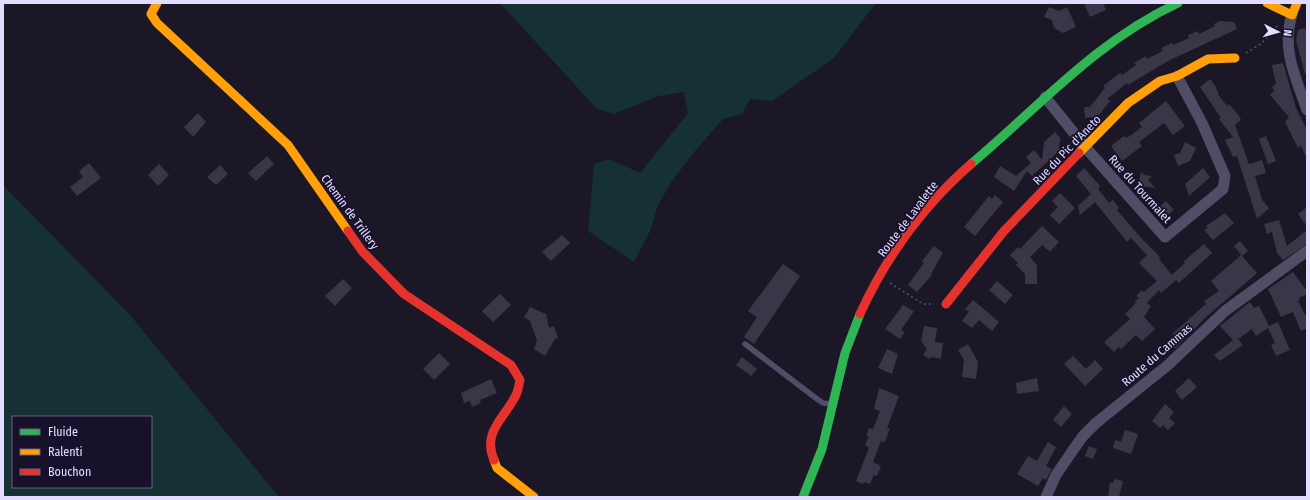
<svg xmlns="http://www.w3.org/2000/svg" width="1310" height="500" font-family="'Fira Sans Condensed',sans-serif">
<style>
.green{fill:#153134;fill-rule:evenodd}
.building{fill:#3a3647}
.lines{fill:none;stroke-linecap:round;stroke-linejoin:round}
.path{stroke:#4b5767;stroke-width:1.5;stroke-dasharray:2 3;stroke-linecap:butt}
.lane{stroke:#504d66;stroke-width:5.5}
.street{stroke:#504d66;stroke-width:11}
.fast{stroke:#30b455;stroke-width:9}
.slow{stroke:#ff9f0a;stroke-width:9}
.jam{stroke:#e5322d;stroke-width:9}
.labels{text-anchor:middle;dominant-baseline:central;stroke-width:3.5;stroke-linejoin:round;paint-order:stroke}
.street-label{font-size:12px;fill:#e3dcff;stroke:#18112c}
</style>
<rect width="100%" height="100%" fill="#1b1726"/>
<g class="green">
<path d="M500 3H876L834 58 772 101 750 99 742 114 723 119 695 151 672 181 658 205 650 231 634 262 588 231 594 164 609 159 640 173 688 113 684 92 659 96 614 114 597 109Z"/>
<path d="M3 185 130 315 279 497H3ZM13 417H151V487H13Z"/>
</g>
<g class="building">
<path d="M1084 3H1103L1106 10 1090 17Z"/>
<path d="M1049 7 1059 11 1067 7 1076 27 1063 33 1054 28 1052 20 1044 17Z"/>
<path d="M1220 21 1234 22 1237 29 1168 61 1128 85 1127 83 1107 99 1110 101 1099 115 1098 114 1095 117 1085 118 1084 107H1090L1105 88 1103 86 1120 73 1122 75 1136 65 1134 63 1146 56 1147 59 1163 51 1161 48 1172 43 1173 45 1189 38 1188 35 1198 31 1199 34 1215 26 1214 24Z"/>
<path d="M1305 28 1307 34V74H1305L1296 40 1298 30Z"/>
<path d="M1283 63 1296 108 1307 130V159L1301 146 1298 148 1285 122 1289 117 1270 95 1274 91 1272 87 1276 84 1272 65Z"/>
<path d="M1210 79 1217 88 1216 89 1219 93 1218 94 1227 106 1229 104 1239 116 1241 120 1235 125 1249 164 1262 160 1266 173 1255 176 1262 200 1269 208 1257 219 1237 156 1233 157 1225 140 1233 137 1219 119 1221 118 1200 87Z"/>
<path d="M1166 101 1185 126 1173 135 1164 123 1139 142 1142 146 1122 161 1111 146 1124 136 1126 138 1130 136 1142 127 1139 123Z"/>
<path d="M198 113 206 122 193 137 184 127Z"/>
<path d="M1055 132 1060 138 1059 151 1032 176 1027 171 1014 191 994 177 1000 166 1016 176 1031 163 1026 157 1034 150 1042 160 1044 142Z"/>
<path d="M1266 136 1276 161 1268 164 1259 139Z"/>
<path d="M1185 142 1196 148 1190 161 1178 166 1174 155 1180 153Z"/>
<path d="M267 156 274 164 256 181 248 173Z"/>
<path d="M89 163 101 178 77 196 70 187 83 177 79 171Z"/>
<path d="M159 164 169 175 158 186 148 175Z"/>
<path d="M220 165 228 174 216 185 207 177Z"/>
<path d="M1084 168 1100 186 1098 189 1109 203 1113 200 1119 208 1117 210 1142 239 1160 257 1159 259 1172 275 1185 263 1184 261 1204 244 1212 253 1179 283 1174 278 1176 280 1161 293 1159 290 1147 303 1151 306 1144 317 1155 329 1142 341 1136 335 1121 349 1119 347 1114 352 1104 342 1130 319 1125 314 1136 303 1134 302 1139 298 1136 296 1142 290 1144 292 1157 281 1139 263 1147 255 1131 238 1127 242 1095 202 1080 215 1078 206 1091 194 1076 176Z"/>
<path d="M1203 168 1210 177 1189 196 1185 184Z"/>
<path d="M1141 172 1144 175 1152 176 1148 180 1155 188 1141 186 1138 188Z"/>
<path d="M1060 193 1075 208 1059 224 1050 215 1058 207 1052 201Z"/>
<path d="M995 195 1003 202 975 236 964 227 989 196 992 199Z"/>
<path d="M1166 201 1174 210 1165 217 1158 208Z"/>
<path d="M1307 207V226L1298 214Z"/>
<path d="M1225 213 1234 223 1213 240 1204 230 1208 228 1206 226Z"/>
<path d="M1279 220 1287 246 1307 230V244L1283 260 1277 253 1272 232 1267 234 1264 224Z"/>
<path d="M1042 226 1059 242 1050 252 1042 245 1030 257 1037 265V284H1025V274L1016 265 1018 263 1010 255 1018 247 1020 249Z"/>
<path d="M562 235 570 243 551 261 542 252Z"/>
<path d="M1240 241 1248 251 1242 256 1257 273 1205 318 1175 349 1171 344 1178 338 1172 334 1206 304 1204 301 1219 291 1211 281 1241 255 1234 246Z"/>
<path d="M934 246 943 253 931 274 932 275 917 292 908 285 924 263 922 261Z"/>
<path d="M783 264 800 276 754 344 744 337 757 317 748 311Z"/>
<path d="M1293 272 1307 291V294L1299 298 1300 300H1298L1305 315 1307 314V328L1301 331 1293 312 1281 317 1268 289Z"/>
<path d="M343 279 352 288 335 306 325 296Z"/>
<path d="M997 281 1013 295 1005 304 989 290Z"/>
<path d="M500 294 511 305 493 322 482 311Z"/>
<path d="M973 300 999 322 992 331 979 320 972 328 962 321 969 312 965 309Z"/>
<path d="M1250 302 1254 308 1259 306 1269 326 1278 322 1290 350 1276 356 1271 345 1275 343 1268 328 1256 336 1252 329 1238 339 1243 345 1220 361 1214 355 1233 340 1220 326Z"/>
<path d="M903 305 914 311 901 330 905 332 900 339 885 329Z"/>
<path d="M530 307 546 314 549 328 554 326 558 338 555 339 545 356 534 349 537 341 530 321 524 317Z"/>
<path d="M924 326 937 328 935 342 943 343 941 359 931 357 930 359 923 355 927 349 921 341Z"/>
<path d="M968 344 978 362 976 379 962 377 964 360 958 350Z"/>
<path d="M887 349 898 354 892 374 878 368Z"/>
<path d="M439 353 450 364 434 380 423 369Z"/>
<path d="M1073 356 1086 369 1095 360 1103 369 1085 386 1064 364Z"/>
<path d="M742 357 757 369 751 376 736 365Z"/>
<path d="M1037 378 1039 391 1017 394 1016 383Z"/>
<path d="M1189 378 1197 387 1182 400 1175 391Z"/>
<path d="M491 379 497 393 480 400 481 403 472 407 470 401 464 403 461 393Z"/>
<path d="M879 388 899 396 887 428H890L885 442 881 441 873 462 881 466 877 476 874 475 870 484 864 482 863 484 856 481 869 448 865 445 869 436H866L869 428 873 429 880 411 874 409Z"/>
<path d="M1165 404 1174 412 1169 418 1175 423 1168 430 1163 425 1160 428 1152 421Z"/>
<path d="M1064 406 1072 414 1061 427 1053 420Z"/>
<path d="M1125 430 1138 434 1131 454 1113 448 1115 440 1121 442Z"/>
<path d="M1048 442 1056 447 1046 466 1052 469 1046 480 1043 478 1038 486 1017 474 1028 456 1037 461Z"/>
<path d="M1089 446 1097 449 1093 459 1085 456Z"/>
<path d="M1114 479 1123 481 1119 497H1108L1110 483H1113Z"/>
</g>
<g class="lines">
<g class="path">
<path d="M1246 53 1262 43 1279 24"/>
<path d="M890 283 923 304H934"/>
</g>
<path class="lane" d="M745 344 817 399 823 403 831 404"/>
<g class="street">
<path d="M1292 15C1281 49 1296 78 1307 110"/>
<path d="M1045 97 1086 148 1165 237 1223 189 1225 176 1202 123 1177 76"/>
<path d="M1046 497 1056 475 1071 453 1083 436 1096 423 1168 365 1225 311 1307 251"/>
</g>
<g class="fast">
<path d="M971 164C1040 106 1095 42 1178 3"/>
<path d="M803 497 822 449 845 353 860 314"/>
</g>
<g class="slow">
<path d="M157 3 151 14 157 23 288 145 348 231"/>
<path d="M1267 3 1292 15 1297 3"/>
<path d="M1079 153 1128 103 1160 81 1177 76 1208 59 1235 58"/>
<path d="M494 460 497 468 534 497"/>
</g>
<g class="jam">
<path d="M348 231 362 251 404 294 511 365 520 380C519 385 518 391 516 395 504 419 482 432 494 460"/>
<path d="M946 304 1004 231 1079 153"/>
<path d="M860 314C886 257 924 205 971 164"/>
</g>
</g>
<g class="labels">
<g class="street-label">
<text transform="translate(1067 150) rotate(-46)">Rue du Pic d'Aneto</text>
<text transform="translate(1140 189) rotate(48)">Rue du Tourmalet</text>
<text transform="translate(350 212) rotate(54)">Chemin de Trillery</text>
<text transform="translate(908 219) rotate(-53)">Route de Lavalette</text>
<text transform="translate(1157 355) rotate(-41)">Route du Cammas</text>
</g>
</g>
<rect width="1310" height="500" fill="none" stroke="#e3dcff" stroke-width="8"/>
<rect x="12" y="416" width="140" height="72" fill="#18112c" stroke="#696280"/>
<rect x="20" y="429" width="20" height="6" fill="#30b455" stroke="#696280"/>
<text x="48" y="436" font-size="12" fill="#e3dcff">Fluide</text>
<rect x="20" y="449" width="20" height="6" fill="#ff9f0a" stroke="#696280"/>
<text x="48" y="456" font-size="12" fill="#e3dcff">Ralenti</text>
<rect x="20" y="469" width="20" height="6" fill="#e5322d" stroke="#696280"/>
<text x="48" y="476" font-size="12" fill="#e3dcff">Bouchon</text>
<g transform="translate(1278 32) rotate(96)" stroke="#18112c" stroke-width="3" paint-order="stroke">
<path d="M0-3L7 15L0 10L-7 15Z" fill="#e3dcff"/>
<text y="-6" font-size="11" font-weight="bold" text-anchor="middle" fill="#e3dcff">N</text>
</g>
</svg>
